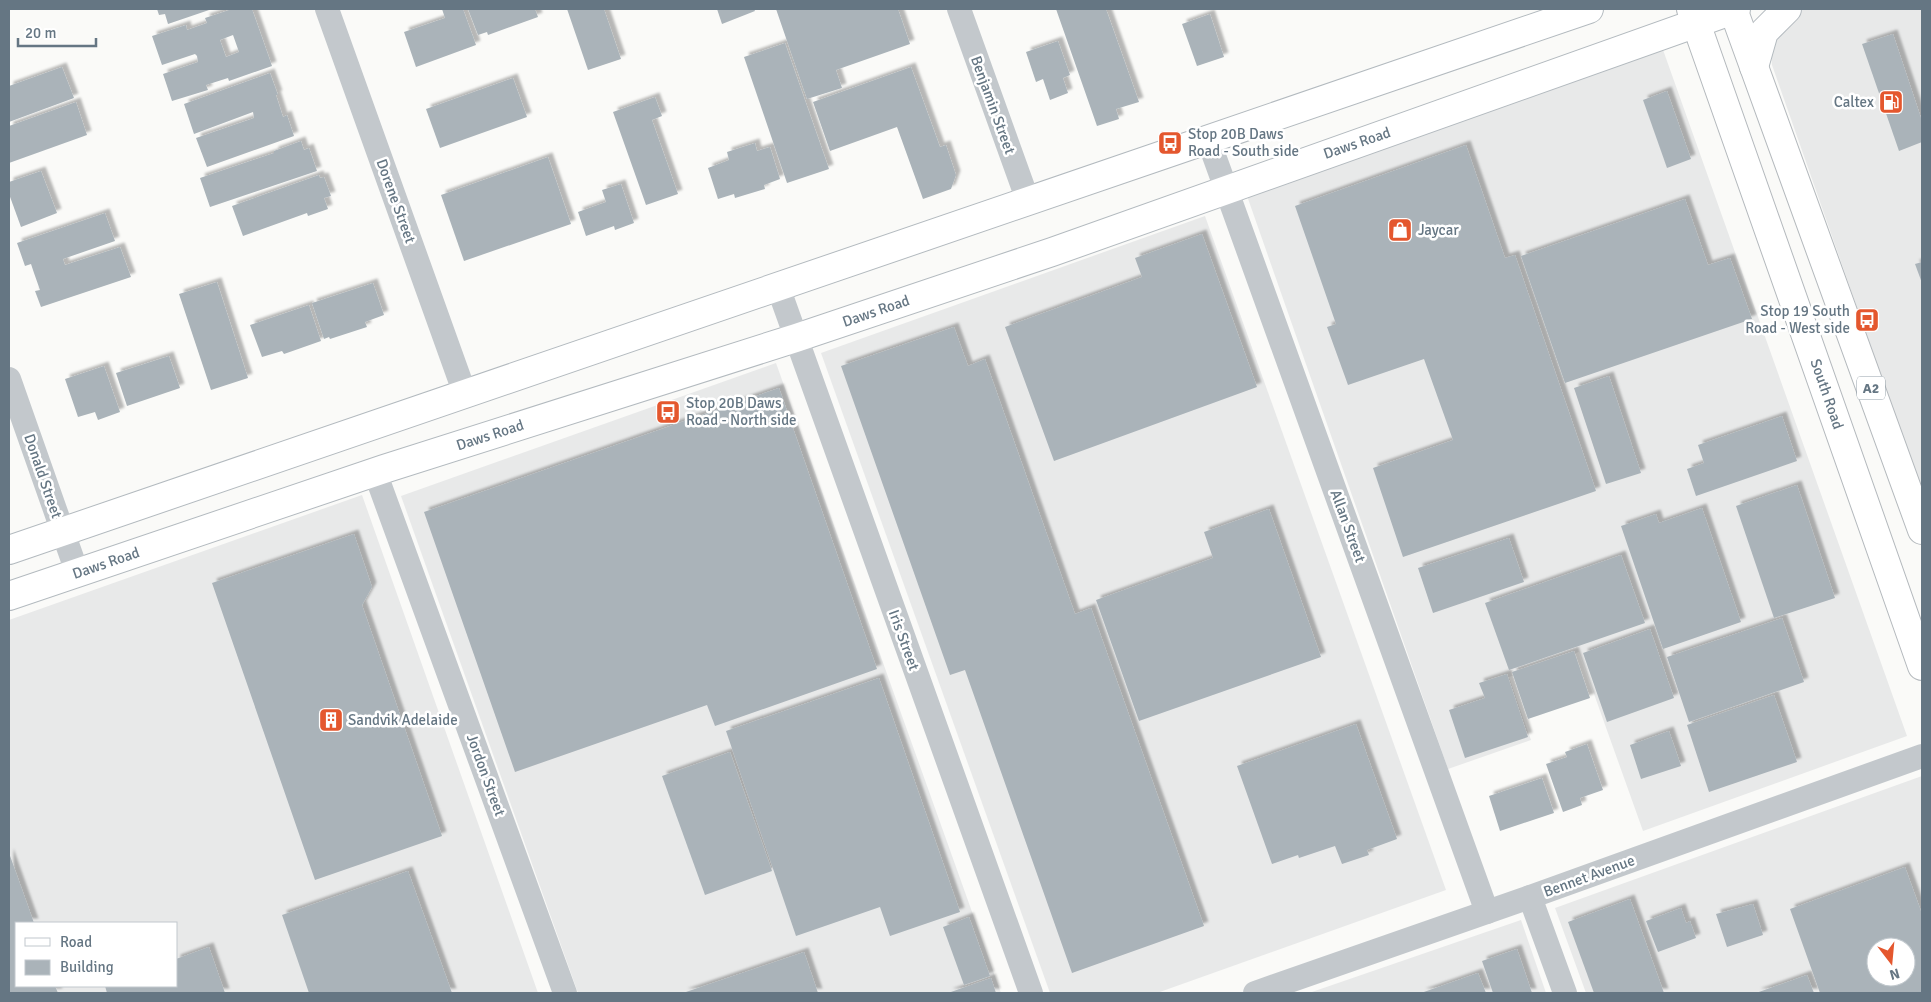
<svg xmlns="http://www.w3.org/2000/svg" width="1931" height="1002" font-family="Signika,sans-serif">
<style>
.built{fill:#e8e9e9;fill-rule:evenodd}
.building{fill:#aab3b9;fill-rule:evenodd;filter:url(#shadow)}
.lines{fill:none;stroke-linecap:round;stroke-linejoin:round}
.secondary-casing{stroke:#b3babf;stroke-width:30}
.trunk-casing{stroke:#b4b9bd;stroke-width:30}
.minor{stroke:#c3c8cc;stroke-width:24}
.secondary{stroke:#fff;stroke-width:28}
.trunk{stroke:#fff;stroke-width:28}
.labels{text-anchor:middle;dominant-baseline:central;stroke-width:5;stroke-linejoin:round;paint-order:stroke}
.shield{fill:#fff;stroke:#939fa8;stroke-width:1}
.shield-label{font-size:14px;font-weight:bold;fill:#657683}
.poi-label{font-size:15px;fill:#657683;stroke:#fff;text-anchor:start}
.street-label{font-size:15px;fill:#657683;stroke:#fff}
</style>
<defs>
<filter id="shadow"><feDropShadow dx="4.5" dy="-4.5" stdDeviation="1" flood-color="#0004"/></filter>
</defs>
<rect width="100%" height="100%" fill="#fafaf8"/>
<g class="built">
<path d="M1803 9H1922V493L1772 65 1770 44 1800 10Z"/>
<path d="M1662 47 1907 736 1643 831 1579 652 1509 677 1531 740 1448 769 1246 193Z"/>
<path d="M1205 216 1446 890 1157 993H1050L821 353Z"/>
<path d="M776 363 1001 993H578L401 496Z"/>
<path d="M362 495 538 993H9V620ZM16 923H176V986H16Z"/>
<path d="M1922 776V993H1586L1555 908ZM1876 947H1906V977H1876Z"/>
<path d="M1521 920 1546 993H1309Z"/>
</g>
<g class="building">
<path d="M157 9H212L168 24 165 14 159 15Z"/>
<path d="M232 9H252L272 66 229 81 228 78 206 85 208 90 172 101 163 74 198 62 197 56 195 54 162 65 152 36 186 25 187 30 207 23 205 18ZM233 35 239 52 226 57 220 40Z"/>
<path d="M442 9H463L476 45 416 67 404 32 445 18Z"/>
<path d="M468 9H535L538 17 488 35 487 32 478 35Z"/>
<path d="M567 9H604L621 59 588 70Z"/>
<path d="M717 9H754L755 11 722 24Z"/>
<path d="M776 9H898L910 44 836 70 842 88 807 99Z"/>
<path d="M1056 9H1106L1139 102 1116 109 1119 119 1097 126Z"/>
<path d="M1210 14 1224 57 1197 66 1182 24Z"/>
<path d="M1893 34 1922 121V142L1899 151 1862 44Z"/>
<path d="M1058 41 1070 75 1063 78 1068 93 1050 100 1043 79 1036 82 1026 52Z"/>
<path d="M785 43 829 169 787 183 744 57Z"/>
<path d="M62 67 74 98 9 122V86Z"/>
<path d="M911 67 940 147 946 145 956 175 951 189 923 199 897 127 830 151 813 102Z"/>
<path d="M270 73 278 95H276L283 117 287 115 294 136 207 167 196 138 254 118 253 112 194 134 184 104Z"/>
<path d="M513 78 527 117 440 148 426 109Z"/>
<path d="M1667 91 1691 159 1667 168 1643 100Z"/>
<path d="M655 97 662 116 652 120 678 194 646 205 613 112Z"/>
<path d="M76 102 87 135 9 163V126Z"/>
<path d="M301 141 304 150 309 148 317 171 210 207 200 178 274 153V151Z"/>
<path d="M755 143 757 151 770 147 780 179 764 185 765 189 735 198 734 194 718 199 708 168 729 160 727 152Z"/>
<path d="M1466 145 1505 258 1515 255 1596 491 1403 557 1373 468 1453 440 1424 359 1348 385 1327 327 1336 324 1295 206Z"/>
<path d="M548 157 571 224 464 261 441 195Z"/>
<path d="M41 171 57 213 21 227 9 194V182Z"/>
<path d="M319 175 320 178 324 177 331 196 324 198 328 209 308 216 307 213 243 236 232 206Z"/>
<path d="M621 184 634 223 615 230 614 226 586 236 578 212 606 202 602 190Z"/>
<path d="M1685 199 1708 265 1730 258 1752 319 1565 383 1521 256Z"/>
<path d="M105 213 115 241 63 259 65 265 120 247 131 277 41 307 35 291 40 290 34 273 31 264 25 266 17 243Z"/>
<path d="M1202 234 1257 387 1054 461 1005 327 1142 277 1135 258Z"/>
<path d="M1922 262V283L1915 264Z"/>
<path d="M217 282 248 378 211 390 179 294Z"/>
<path d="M373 283 384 315 365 322 367 327 330 339 329 337 324 339 312 303Z"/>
<path d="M309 305 321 341 284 354 282 351 262 357 250 325Z"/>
<path d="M954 327 968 366 985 359 1075 614 1091 608 1204 926 1072 973 965 670 950 675 841 366Z"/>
<path d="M169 356 180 388 127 406 116 373Z"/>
<path d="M104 366 120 412 98 420 95 412 78 417 65 379Z"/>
<path d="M1609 376 1641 473 1606 484 1574 388Z"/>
<path d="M779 388 877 669 715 726 707 705 515 772 424 512Z"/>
<path d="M1782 416 1797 461 1696 496 1687 469 1704 463 1698 445Z"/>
<path d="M1797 485 1835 598 1774 618 1736 506Z"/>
<path d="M1702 508 1741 622 1663 649 1621 526 1656 514 1659 523Z"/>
<path d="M1269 509 1321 657 1139 721 1096 600 1213 558 1204 532Z"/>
<path d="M354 534 372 587 362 605 442 836 315 880 212 583Z"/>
<path d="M1509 538 1524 582 1433 613 1418 568Z"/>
<path d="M1621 555 1645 623 1509 670 1485 603Z"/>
<path d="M1782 618 1804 682 1689 722 1667 657Z"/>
<path d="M1650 629 1674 698 1607 722 1583 653Z"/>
<path d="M1574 651 1590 698 1528 719 1512 672Z"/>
<path d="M1507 674 1528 737 1465 758 1449 710 1485 698 1479 683Z"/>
<path d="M879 678 960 912 890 936 880 907 796 936 726 731Z"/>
<path d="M1774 695 1797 762 1709 792 1687 725Z"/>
<path d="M1356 724 1397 839 1367 850 1369 855 1342 864 1335 846 1299 858 1298 855 1272 864 1237 766Z"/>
<path d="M1669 731 1681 766 1641 779 1630 745Z"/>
<path d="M1587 744 1603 790 1580 798 1582 805 1563 812 1546 764 1567 757 1565 752Z"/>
<path d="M730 752 772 871 705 895 662 776Z"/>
<path d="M1542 778 1554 813 1500 831 1489 796Z"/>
<path d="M9 853 34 923H16V986H55L58 993H9Z"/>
<path d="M1905 867 1922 914V993H1820L1790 909ZM1876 947H1906V977H1876Z"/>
<path d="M408 871 452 993H309L282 915Z"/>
<path d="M1630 899 1664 993H1594L1568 922Z"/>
<path d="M1753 904 1763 935 1727 947 1716 914Z"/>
<path d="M1681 908 1686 923 1690 921 1696 938 1658 952 1646 921Z"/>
<path d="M969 917 990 976 964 985 943 927Z"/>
<path d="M209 947 225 993H107L105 986H176V959Z"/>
<path d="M1517 949 1532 993H1493L1482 961Z"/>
<path d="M804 952 818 993H683Z"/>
<path d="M1478 973 1486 993H1421Z"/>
<path d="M1807 975 1814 993H1756Z"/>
<path d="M991 978 996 993H948Z"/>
</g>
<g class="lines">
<defs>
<g id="secondary">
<path d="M1754 67 1764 32 1787 9"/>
<path d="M9 550 1589 9"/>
<path d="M9 596 384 469 796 338 1052 252 1736 9"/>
</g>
<g id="trunk">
<path d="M1691 9 1922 666"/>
<path d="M1733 9 1922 530"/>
</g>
</defs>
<use href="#secondary" class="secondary-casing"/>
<use href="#trunk" class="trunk-casing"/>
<g class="minor">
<path d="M327 9 465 394"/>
<path d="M959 9 1028 201"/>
<path d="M1208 139 1487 912"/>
<path d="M778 287 1031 993"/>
<path d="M9 379 77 572"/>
<path d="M375 472 565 993"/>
<path d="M1530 897 1565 993"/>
<path d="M1255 993 1530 897 1922 756"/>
</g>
<use href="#secondary" class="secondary"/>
<use href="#trunk" class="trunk"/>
</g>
<defs>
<symbol id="fuel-square" viewBox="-11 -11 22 22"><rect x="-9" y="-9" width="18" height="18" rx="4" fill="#e4572e" stroke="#fff"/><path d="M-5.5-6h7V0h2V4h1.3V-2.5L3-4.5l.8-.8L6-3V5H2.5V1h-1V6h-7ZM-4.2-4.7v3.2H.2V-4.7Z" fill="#fff"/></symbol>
<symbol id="bus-square" viewBox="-11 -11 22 22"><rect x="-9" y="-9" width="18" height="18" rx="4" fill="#e4572e" stroke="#fff"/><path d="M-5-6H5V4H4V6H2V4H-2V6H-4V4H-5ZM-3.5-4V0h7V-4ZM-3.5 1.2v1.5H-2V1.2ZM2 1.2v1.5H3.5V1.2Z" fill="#fff"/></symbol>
<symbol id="shop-square" viewBox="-11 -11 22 22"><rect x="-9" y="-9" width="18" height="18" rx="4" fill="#e4572e" stroke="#fff"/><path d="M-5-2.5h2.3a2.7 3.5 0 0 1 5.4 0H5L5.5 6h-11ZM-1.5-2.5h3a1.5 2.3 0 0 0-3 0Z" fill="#fff"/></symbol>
<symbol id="building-square" viewBox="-11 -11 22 22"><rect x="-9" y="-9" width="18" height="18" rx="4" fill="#e4572e" stroke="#fff"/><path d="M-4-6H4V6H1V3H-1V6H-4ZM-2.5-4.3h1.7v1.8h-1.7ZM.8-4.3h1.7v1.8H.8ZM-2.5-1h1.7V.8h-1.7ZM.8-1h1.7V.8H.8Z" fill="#fff"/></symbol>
</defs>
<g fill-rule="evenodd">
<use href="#fuel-square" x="1877" y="88" width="28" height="28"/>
<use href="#bus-square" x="1156" y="129" width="28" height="28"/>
<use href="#shop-square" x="1386" y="216" width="28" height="28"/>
<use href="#bus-square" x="1853" y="306" width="28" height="28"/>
<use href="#bus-square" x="654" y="398" width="28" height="28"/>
<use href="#building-square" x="317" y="706" width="28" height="28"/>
</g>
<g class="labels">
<rect class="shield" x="1857" y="376.5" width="28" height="23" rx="4"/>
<g class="shield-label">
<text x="1871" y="388">A2</text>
</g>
<g class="poi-label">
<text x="1874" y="102" text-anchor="end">Caltex</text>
<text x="1188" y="134">Stop 20B Daws<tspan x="1188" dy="17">Road - South side</tspan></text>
<text x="1418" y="230">Jaycar</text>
<text x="1850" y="311" text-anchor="end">Stop 19 South<tspan x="1850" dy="17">Road - West side</tspan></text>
<text x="686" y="403">Stop 20B Daws<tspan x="686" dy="17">Road - North side</tspan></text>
<text x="348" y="720">Sandvik Adelaide</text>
</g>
<g class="street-label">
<text transform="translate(993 105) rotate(70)">Benjamin Street</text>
<text transform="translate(1357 143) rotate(-19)">Daws Road</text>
<text transform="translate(396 201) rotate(70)">Dorene Street</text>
<text transform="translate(876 311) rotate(-19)">Daws Road</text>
<text transform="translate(1827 394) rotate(71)">South Road</text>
<text transform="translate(490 435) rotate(-18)">Daws Road</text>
<text transform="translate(43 476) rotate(71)">Donald Street</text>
<text transform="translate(1348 526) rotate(70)">Allan Street</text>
<text transform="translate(106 563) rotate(-19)">Daws Road</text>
<text transform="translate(904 640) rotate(70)">Iris Street</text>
<text transform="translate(486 775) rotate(70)">Jordon Street</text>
<text transform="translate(1589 876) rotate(-20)">Bennet Avenue</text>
</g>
</g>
<rect width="1931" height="1002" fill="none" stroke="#657683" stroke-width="20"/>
<rect x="15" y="922" width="162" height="65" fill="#ffffff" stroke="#c1c8cd"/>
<rect x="25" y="938" width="25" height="8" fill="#ffffff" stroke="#c1c8cd"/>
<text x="60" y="947" font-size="15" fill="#657683">Road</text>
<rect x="25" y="960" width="25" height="15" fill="#aab3b9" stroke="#c1c8cd"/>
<text x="60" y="972" font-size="15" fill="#657683">Building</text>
<g transform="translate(1891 962) rotate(164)"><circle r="24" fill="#ffffff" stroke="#c1c8cd"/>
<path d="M0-4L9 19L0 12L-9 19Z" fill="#e4572e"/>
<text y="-8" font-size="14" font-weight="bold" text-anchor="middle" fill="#657683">N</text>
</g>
<path d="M18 38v8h78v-8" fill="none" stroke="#657683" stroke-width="2.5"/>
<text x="25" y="38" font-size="15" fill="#657683" stroke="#ffffff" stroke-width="4" paint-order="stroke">20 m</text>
</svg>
